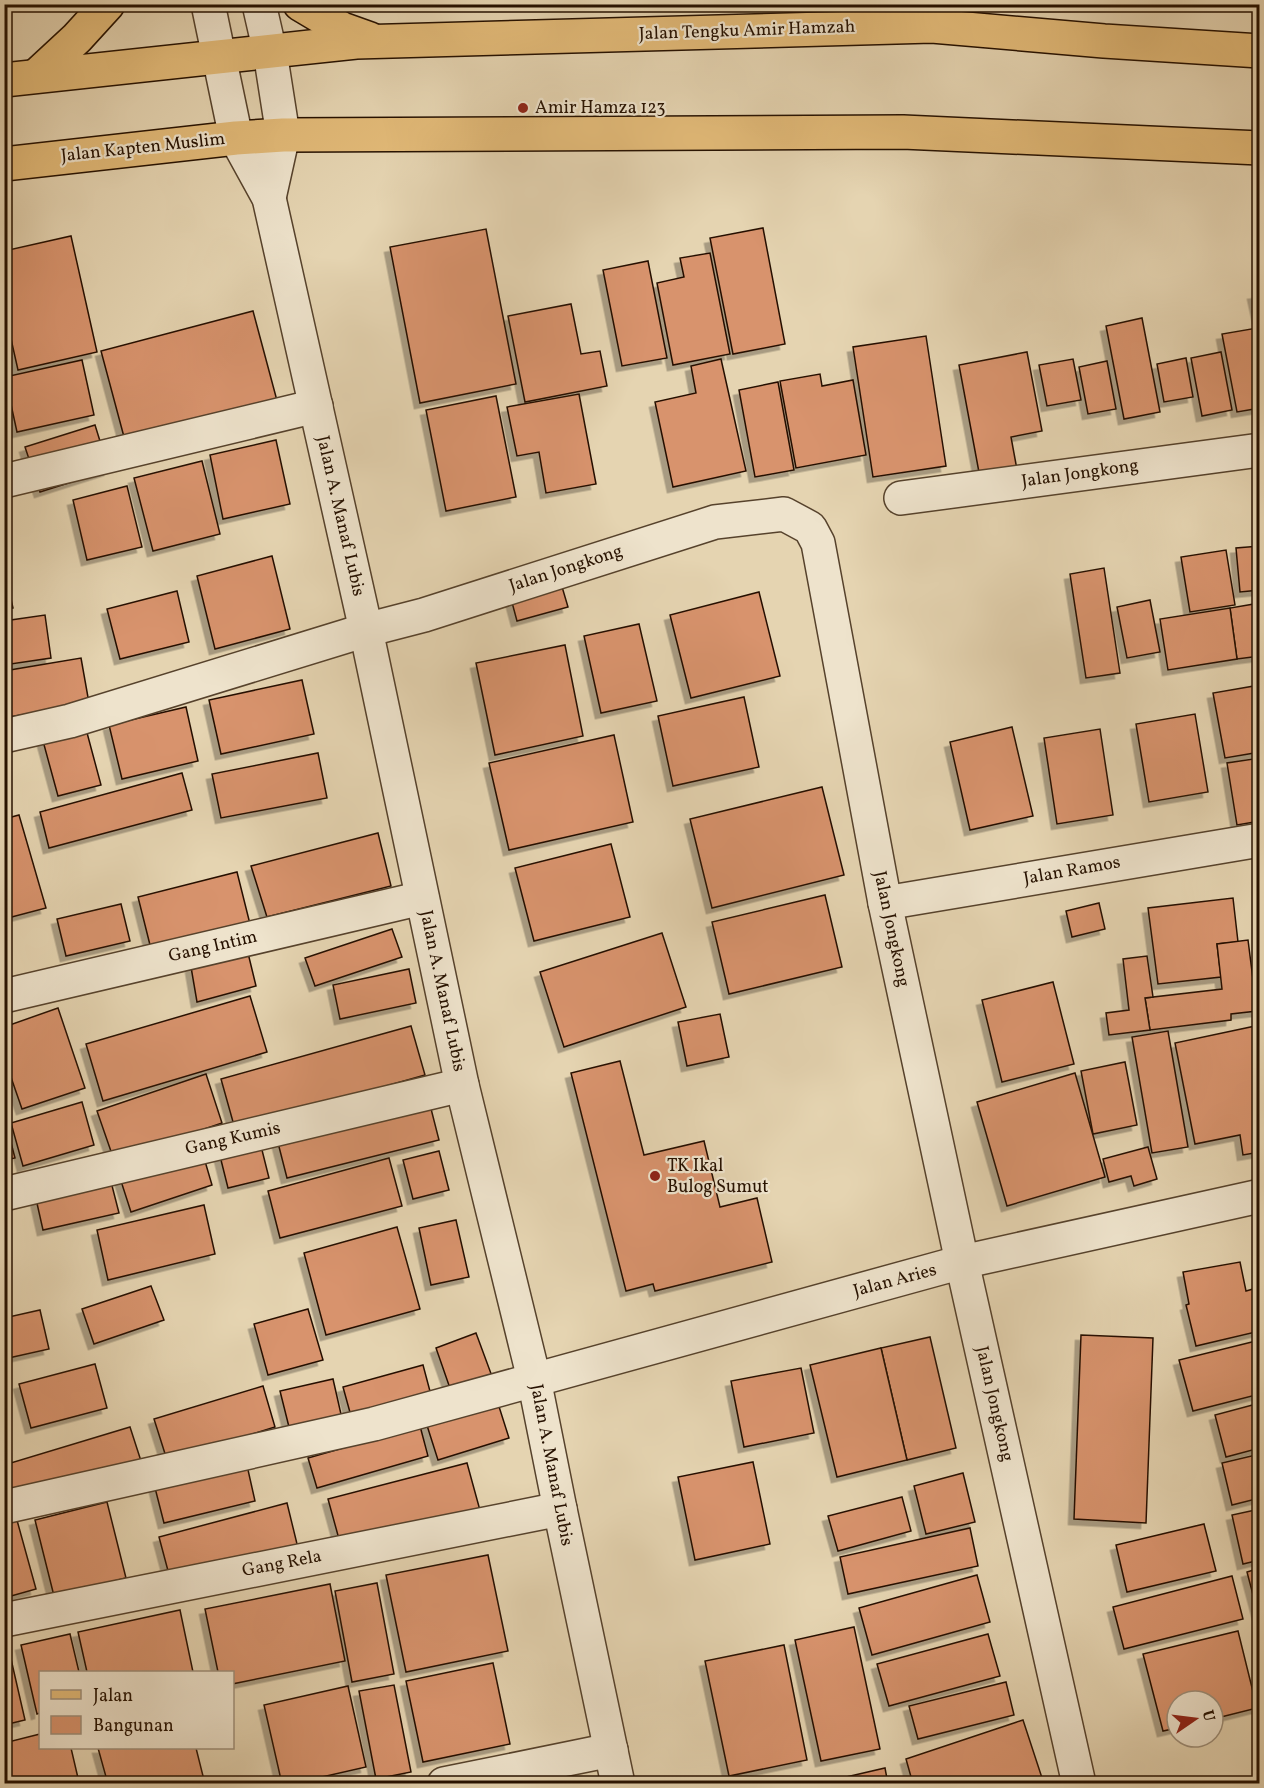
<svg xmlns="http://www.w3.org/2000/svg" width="1264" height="1788" font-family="Vollkorn,serif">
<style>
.building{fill:#d8936d;stroke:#261100;stroke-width:1.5;filter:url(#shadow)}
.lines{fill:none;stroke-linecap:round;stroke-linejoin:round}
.minor-casing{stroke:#56422c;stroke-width:36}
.major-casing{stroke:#261100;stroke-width:36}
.minor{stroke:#eee3cc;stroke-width:33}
.major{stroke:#e2ba78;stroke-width:33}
.poi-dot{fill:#8f2418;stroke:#eee3cc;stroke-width:2}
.labels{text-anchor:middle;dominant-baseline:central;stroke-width:4.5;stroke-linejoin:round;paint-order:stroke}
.street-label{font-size:18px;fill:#261100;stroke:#eee3cc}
.poi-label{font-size:18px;fill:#261100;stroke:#eee3cc;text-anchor:start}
</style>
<defs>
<filter id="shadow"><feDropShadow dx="-5.5" dy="5.5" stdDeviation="0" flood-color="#0004"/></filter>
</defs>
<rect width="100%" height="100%" fill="#e5d4b1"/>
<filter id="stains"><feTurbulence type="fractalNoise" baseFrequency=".00333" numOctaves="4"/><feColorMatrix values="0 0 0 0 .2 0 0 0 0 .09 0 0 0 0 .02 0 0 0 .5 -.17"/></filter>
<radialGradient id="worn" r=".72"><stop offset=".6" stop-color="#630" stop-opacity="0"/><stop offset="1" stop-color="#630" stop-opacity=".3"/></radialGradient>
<g class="building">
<path d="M763 228 785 344 733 354 710 238Z"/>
<path d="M486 229 516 384 420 403 390 247Z"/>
<path d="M71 236 97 352 18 370 4 308V251Z"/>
<path d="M710 253 730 354 673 365 657 283 684 277 680 258Z"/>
<path d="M648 261 667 358 622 366 603 270Z"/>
<path d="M1260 293V326L1253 294Z"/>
<path d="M571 304 581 354 600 351 607 386 525 402 508 316Z"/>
<path d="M253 311 283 423 131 463 101 351Z"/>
<path d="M1142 318 1160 412 1124 419 1106 326Z"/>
<path d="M1257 328 1260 343V408L1237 412 1222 334Z"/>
<path d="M926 336 946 466 873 477 853 347Z"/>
<path d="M1027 352 1042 431 1011 437 1018 475 981 483 959 365Z"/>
<path d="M1221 352 1232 410 1202 416 1191 358Z"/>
<path d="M1186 358 1193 397 1164 402 1157 364Z"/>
<path d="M721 359 746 471 673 487 655 402 696 393 691 366Z"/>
<path d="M1073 359 1081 400 1047 406 1039 365Z"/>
<path d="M82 360 94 415 17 432 5 377Z"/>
<path d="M1107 361 1116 409 1088 414 1079 367Z"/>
<path d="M820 374 822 386 853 380 866 455 796 468 780 381Z"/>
<path d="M778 382 794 470 755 477 739 390Z"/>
<path d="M579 394 596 484 546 493 539 452 517 456 507 407Z"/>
<path d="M496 396 516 497 446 511 426 410Z"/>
<path d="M95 425 109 470 40 492 25 447Z"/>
<path d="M4 435 16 487 4 489Z"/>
<path d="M276 440 290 504 223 519 210 455Z"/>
<path d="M202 461 220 534 153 551 134 478Z"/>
<path d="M127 486 142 547 87 560 73 500Z"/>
<path d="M1260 546V590L1240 592 1236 548Z"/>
<path d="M1226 550 1235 605 1190 612 1181 557Z"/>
<path d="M272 556 290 629 215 649 197 576Z"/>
<path d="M1104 568 1120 673 1086 678 1070 574Z"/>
<path d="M4 571 13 608 4 610Z"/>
<path d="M560 580 568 607 517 621 510 595Z"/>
<path d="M177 591 189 642 120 659 107 609Z"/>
<path d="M759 592 780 676 691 698 670 615Z"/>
<path d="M1150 600 1160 652 1127 658 1117 607Z"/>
<path d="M1260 603V656L1237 659 1230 608Z"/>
<path d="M1230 608 1237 659 1168 670 1160 619Z"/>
<path d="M45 615 51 658 4 665V621Z"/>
<path d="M639 624 657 701 601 713 584 636Z"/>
<path d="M565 645 583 736 495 755 476 663Z"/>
<path d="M81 658 89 703 4 718V671Z"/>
<path d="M302 680 314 734 221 754 209 700Z"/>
<path d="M1260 685V752L1225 758 1213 693Z"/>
<path d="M744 697 759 767 673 786 658 716Z"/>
<path d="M186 707 198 761 122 779 109 725Z"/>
<path d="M1195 714 1208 792 1149 802 1136 724Z"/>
<path d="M1012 727 1033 816 970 830 950 742Z"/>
<path d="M86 729 101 785 58 796 43 741Z"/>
<path d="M1100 729 1113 815 1057 824 1044 738Z"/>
<path d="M614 735 633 822 509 850 489 763Z"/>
<path d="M318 753 327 798 221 818 212 774Z"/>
<path d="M1260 758V821L1237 825 1227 763Z"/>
<path d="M182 773 192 810 49 848 40 812Z"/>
<path d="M822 787 844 875 712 908 690 819Z"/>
<path d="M19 815 46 908 4 919V819Z"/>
<path d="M378 833 391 886 267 917 251 866Z"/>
<path d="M611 844 630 917 534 941 515 868Z"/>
<path d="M237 872 250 924 151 949 138 897Z"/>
<path d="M825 895 842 967 729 994 712 922Z"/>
<path d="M1233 898 1238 942 1217 944 1221 977 1158 984 1148 908Z"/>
<path d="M1099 903 1105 929 1072 937 1066 911Z"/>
<path d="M121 904 130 941 66 956 57 919Z"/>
<path d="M392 929 402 957 315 986 305 958Z"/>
<path d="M662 933 686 1007 564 1047 540 972Z"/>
<path d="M1248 940 1257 1011 1231 1014V1020L1150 1030 1145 998 1222 989 1217 944Z"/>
<path d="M248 953 256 986 197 1002 191 967Z"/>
<path d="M1147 956 1153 997 1145 998 1150 1030 1109 1035 1106 1013 1129 1010 1123 959Z"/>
<path d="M409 969 416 1003 340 1019 333 985Z"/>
<path d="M1053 982 1074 1064 1002 1082 982 1000Z"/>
<path d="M250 996 267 1052 103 1101 86 1044Z"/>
<path d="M58 1008 85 1088 22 1109 4 1057V1027Z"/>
<path d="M720 1014 729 1057 687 1066 678 1022Z"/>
<path d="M1260 1025V1152L1243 1155 1240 1135 1195 1144 1175 1043Z"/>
<path d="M411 1026 425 1075 235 1129 221 1079Z"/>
<path d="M1168 1031 1188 1147 1152 1153 1132 1037Z"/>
<path d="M620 1061 644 1155 704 1141 720 1207 757 1198 772 1262 655 1291 653 1284 626 1291 571 1073Z"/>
<path d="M1125 1062 1137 1125 1093 1134 1081 1071Z"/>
<path d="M1075 1073 1105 1177 1007 1206 977 1102Z"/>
<path d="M206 1074 222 1123 114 1160 97 1111Z"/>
<path d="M428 1097 439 1140 287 1178 276 1135Z"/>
<path d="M82 1102 94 1145 23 1166 11 1123Z"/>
<path d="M4 1116 15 1158 4 1160Z"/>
<path d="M260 1142 269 1178 228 1188 219 1152Z"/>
<path d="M1148 1147 1157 1179 1134 1186 1131 1176 1109 1182 1103 1159Z"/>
<path d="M202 1151 212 1185 131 1212 120 1178Z"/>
<path d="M439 1151 449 1190 413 1199 403 1160Z"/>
<path d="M389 1158 402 1206 280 1238 268 1191Z"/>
<path d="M109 1174 119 1213 43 1230 34 1190Z"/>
<path d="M204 1205 215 1254 108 1280 97 1230Z"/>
<path d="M456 1220 469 1277 431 1285 419 1228Z"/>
<path d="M397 1227 420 1309 326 1335 304 1253Z"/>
<path d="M1240 1262 1246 1291 1260 1287V1331L1196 1346 1186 1305 1189 1304 1183 1272Z"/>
<path d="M151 1286 164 1320 94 1344 82 1309Z"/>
<path d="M308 1309 323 1360 268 1375 254 1324Z"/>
<path d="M40 1310 49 1349 4 1359V1318Z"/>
<path d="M476 1333 493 1379 452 1394 436 1348Z"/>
<path d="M1081 1335 1153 1338 1146 1523 1074 1519Z"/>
<path d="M930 1337 956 1448 907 1460 881 1348Z"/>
<path d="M1260 1340V1394L1193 1411 1179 1360Z"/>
<path d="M881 1348 907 1460 837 1477 810 1365Z"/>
<path d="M95 1364 107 1408 31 1428 19 1384Z"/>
<path d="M423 1365 431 1395 351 1416 343 1387Z"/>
<path d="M801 1368 814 1433 744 1447 731 1381Z"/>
<path d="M333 1379 343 1423 291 1435 280 1391Z"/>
<path d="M263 1386 275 1427 167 1460 154 1419Z"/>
<path d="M495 1394 509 1438 438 1460 424 1416Z"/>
<path d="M1260 1403V1448L1226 1457 1215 1415Z"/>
<path d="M420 1426 428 1456 317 1488 308 1458Z"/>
<path d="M130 1427 141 1461 4 1492V1465Z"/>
<path d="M1260 1454V1498L1232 1505 1222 1463Z"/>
<path d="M246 1461 255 1501 164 1523 154 1484Z"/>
<path d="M753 1462 770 1544 695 1560 678 1477Z"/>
<path d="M467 1463 481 1514 342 1550 328 1499Z"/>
<path d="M963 1473 975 1522 926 1534 914 1486Z"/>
<path d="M902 1497 911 1531 838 1551 828 1516Z"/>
<path d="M107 1502 126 1578 54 1596 35 1520Z"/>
<path d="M287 1503 298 1548 171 1582 159 1537Z"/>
<path d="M1260 1509V1560L1243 1564 1232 1515Z"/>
<path d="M15 1513 36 1589 4 1598V1516Z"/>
<path d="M1204 1524 1216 1571 1127 1592 1116 1545Z"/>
<path d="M970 1528 978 1566 848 1594 840 1557Z"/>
<path d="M488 1555 508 1651 406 1672 386 1575Z"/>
<path d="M1260 1568V1613L1258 1614 1247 1572Z"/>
<path d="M977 1575 990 1622 872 1655 859 1608Z"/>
<path d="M1232 1576 1243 1619 1124 1649 1113 1607Z"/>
<path d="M377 1583 394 1674 352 1682 335 1591Z"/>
<path d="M330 1584 345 1661 232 1684V1672H218L205 1609Z"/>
<path d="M180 1610 193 1672H87L78 1632Z"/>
<path d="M854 1627 880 1749 821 1761 795 1640Z"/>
<path d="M1238 1631 1257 1708 1213 1719V1701H1177V1728L1163 1731 1143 1654Z"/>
<path d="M70 1634 79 1672H40V1713L37 1714 21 1645Z"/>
<path d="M988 1634 1000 1676 889 1706 877 1664Z"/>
<path d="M784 1645 807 1760 729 1776 705 1661Z"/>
<path d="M8 1646 25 1720 4 1725V1647Z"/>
<path d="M493 1663 510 1744 423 1762 406 1681Z"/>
<path d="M1006 1682 1014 1715 918 1739 909 1706Z"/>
<path d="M394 1685 411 1772 376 1779 359 1691Z"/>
<path d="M348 1686 366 1767 291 1784H282L264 1705Z"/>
<path d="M1023 1720 1044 1784H913L906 1759Z"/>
<path d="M40 1734V1748H71L78 1778 55 1784H4V1743Z"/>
<path d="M98 1748H196L205 1784H108Z"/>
<path d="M885 1768 888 1784H816Z"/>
</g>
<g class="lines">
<defs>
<g id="minor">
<path d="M208 4 236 138 269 198 366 630 462 1085 534 1379 560 1509 618 1784"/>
<path d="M259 4 270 52 283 135 269 198"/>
<path d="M4 481 316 406"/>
<path d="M901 498 1260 450"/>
<path d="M4 736 70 721 366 630 424 615 715 522 784 514 810 528 818 543 885 903 962 1262 1079 1784"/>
<path d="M885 903 1260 840"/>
<path d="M4 996 422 898"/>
<path d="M4 1194 462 1085"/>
<path d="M4 1507 374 1424 962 1262 1260 1196"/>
<path d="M4 1620 560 1509"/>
<path d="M444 1784 611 1750"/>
</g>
<g id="major">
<path d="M300 4 342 29 370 39"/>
<path d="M36 76 77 38 108 4"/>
<path d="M4 80 356 42 932 26 1104 41 1260 51"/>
<path d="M4 164 236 138 283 135 903 132 1260 148"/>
</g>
</defs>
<use href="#minor" class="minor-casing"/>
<use href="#major" class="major-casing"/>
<use href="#minor" class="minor"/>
<use href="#major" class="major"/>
</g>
<g class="poi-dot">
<circle cx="523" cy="108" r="6"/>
<circle cx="655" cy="1176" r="6"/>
</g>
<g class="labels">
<g class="street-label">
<text transform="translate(747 31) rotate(-2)">Jalan Tengku Amir Hamzah</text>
<text transform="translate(143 148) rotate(-6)">Jalan Kapten Muslim</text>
<text transform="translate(1080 474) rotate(-8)">Jalan Jongkong</text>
<text transform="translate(340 516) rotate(77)">Jalan A. Manaf Lubis</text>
<text transform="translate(566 569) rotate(-18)">Jalan Jongkong</text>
<text transform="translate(1072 871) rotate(-10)">Jalan Ramos</text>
<text transform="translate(891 929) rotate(78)">Jalan Jongkong</text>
<text transform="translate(213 947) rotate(-13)">Gang Intim</text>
<text transform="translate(442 991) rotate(78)">Jalan A. Manaf Lubis</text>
<text transform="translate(233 1139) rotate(-13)">Gang Kumis</text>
<text transform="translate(895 1281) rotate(-15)">Jalan Aries</text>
<text transform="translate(994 1404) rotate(77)">Jalan Jongkong</text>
<text transform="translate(551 1465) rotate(79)">Jalan A. Manaf Lubis</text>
<text transform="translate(282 1564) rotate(-11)">Gang Rela</text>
</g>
<g class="poi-label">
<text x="535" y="108">Amir Hamza 123</text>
<text x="667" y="1166">TK Ikal<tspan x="667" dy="21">Bulog Sumut</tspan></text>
</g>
</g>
<rect width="1264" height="1788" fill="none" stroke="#e5d4b1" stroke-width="24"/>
<rect x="6" y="6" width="1252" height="1776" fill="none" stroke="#261100" stroke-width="3"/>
<rect x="12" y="12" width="1240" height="1764" fill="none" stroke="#261100" stroke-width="1.5"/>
<rect x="39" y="1671" width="195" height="78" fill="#eee3cc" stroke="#9e8f7a" stroke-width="1.5"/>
<rect x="51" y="1690" width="30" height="9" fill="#e2ba78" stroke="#9e8f7a" stroke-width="1.5"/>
<text x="93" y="1701" font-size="18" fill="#261100">Jalan</text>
<rect x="51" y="1716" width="30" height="18" fill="#d8936d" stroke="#9e8f7a" stroke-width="1.5"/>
<text x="93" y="1731" font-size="18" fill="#261100">Bangunan</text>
<g transform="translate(1195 1719) rotate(76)"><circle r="28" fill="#eee3cc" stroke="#9e8f7a" stroke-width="1.5"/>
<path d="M0-4.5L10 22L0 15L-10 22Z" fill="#8f2418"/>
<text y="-9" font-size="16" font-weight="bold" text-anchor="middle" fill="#261100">U</text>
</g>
<rect width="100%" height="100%" filter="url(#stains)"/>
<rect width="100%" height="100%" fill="url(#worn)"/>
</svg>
